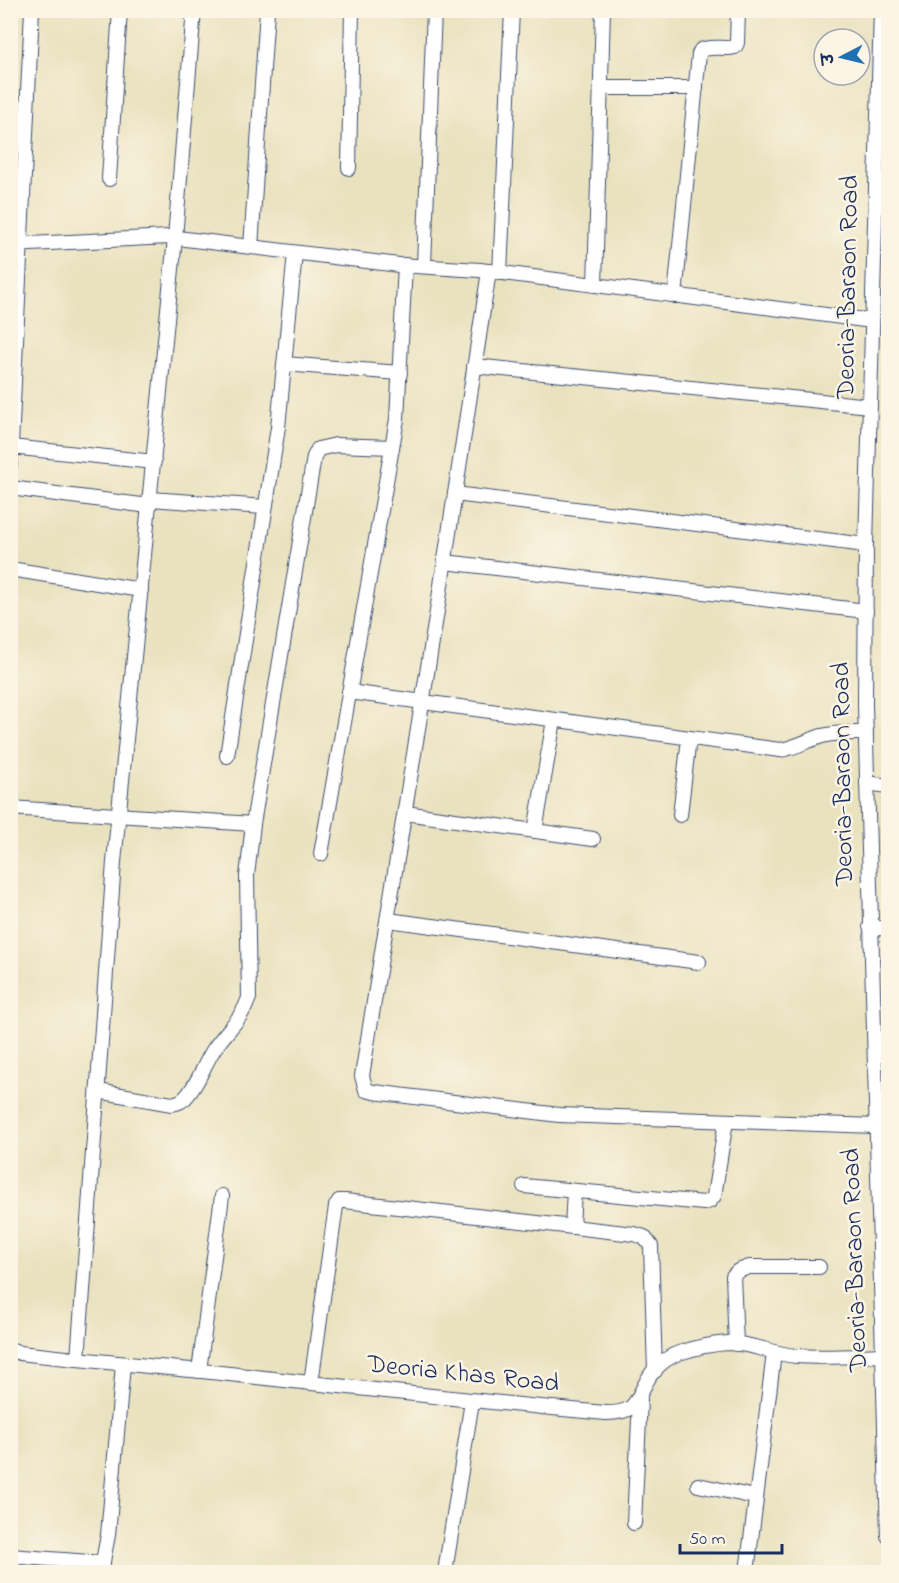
<svg xmlns="http://www.w3.org/2000/svg" width="899" height="1583" font-family="'Indie Flower','Playpen Sans Deva',sans-serif">
<style>
.lines{fill:none;stroke-linecap:round;stroke-linejoin:round}
.minor-casing{stroke:#3a4a6d;stroke-width:16}
.minor{stroke:#fff;stroke-width:14}
.labels{text-anchor:middle;dominant-baseline:central;stroke-width:5;stroke-linejoin:round;paint-order:stroke}
.street-label{font-size:26px;fill:#1b2f5e;stroke:#fcf5e5}
</style>
<rect width="100%" height="100%" fill="#fcf5e5"/>
<filter id="ink" filterUnits="userSpaceOnUse"><feTurbulence type="fractalNoise" baseFrequency=".0167" numOctaves="2"/><feDisplacementMap in="SourceGraphic" scale="12" xChannelSelector="R" yChannelSelector="G"/><feConvolveMatrix kernelMatrix="1 2 1 2 8 2 1 2 1" color-interpolation-filters="sRGB"/></filter>
<filter id="wash" filterUnits="userSpaceOnUse"><feTurbulence type="fractalNoise" baseFrequency=".008" numOctaves="4" result="noise"/><feDisplacementMap in="SourceGraphic" scale="24" xChannelSelector="R" yChannelSelector="G"/><feGaussianBlur stdDeviation="1.35" result="paint"/><feColorMatrix in="noise" values="0 0 0 0 0 0 0 0 0 0 0 0 0 0 0 0 0 1.4 0 .05"/><feComposite in="paint" operator="in"/></filter>
<g filter="url(#wash)">
<rect width="100%" height="100%" fill="#e9e2bf"/>
</g>
<g filter="url(#ink)">
<g class="lines">
<defs>
<g id="minor">
<path d="M881 10 866 545 865 705 888 1536"/>
<path d="M601 88H696"/>
<path d="M349 168 352 10"/>
<path d="M109 179 120 10"/>
<path d="M10 245 169 237 399 265 480 270 872 321"/>
<path d="M251 247 267 10"/>
<path d="M424 266 434 10"/>
<path d="M489 271 438 605 362 1076 366 1090 374 1092 559 1115 876 1126"/>
<path d="M500 273 512 10"/>
<path d="M595 285 603 10"/>
<path d="M675 296 699 54 701 50C712 45 724 50 735 47L737 43 738 10"/>
<path d="M284 364 400 373"/>
<path d="M474 366 870 406"/>
<path d="M11 447 154 462"/>
<path d="M10 465 32 10"/>
<path d="M10 488 149 506"/>
<path d="M455 494 866 545"/>
<path d="M150 499 265 507"/>
<path d="M445 562 866 611"/>
<path d="M10 569 141 590"/>
<path d="M349 692 780 750C795 748 808 740 822 736 836 732 852 733 866 733"/>
<path d="M227 756 278 427 295 253"/>
<path d="M867 783 888 786"/>
<path d="M10 808 253 824"/>
<path d="M405 813 593 839"/>
<path d="M680 815 689 738"/>
<path d="M535 831 554 720"/>
<path d="M321 854 397 419 405 265"/>
<path d="M388 920 699 962"/>
<path d="M870 927 888 929"/>
<path d="M98 1091 172 1104C177 1103 181 1102 185 1098 198 1085 204 1064 214 1049 226 1031 242 1019 249 998L247 876 253 824 314 457 318 449 336 445 392 447"/>
<path d="M524 1186 704 1203 710 1201 714 1196 726 1121"/>
<path d="M572 1227 574 1191"/>
<path d="M736 1344 733 1276 738 1271 749 1267H819"/>
<path d="M10 1349 20 1353C81 1360 141 1365 202 1371 337 1386 471 1401 606 1413 638 1413 635 1401 648 1379 654 1368 667 1357 679 1353 694 1348 712 1344 728 1343 751 1343 773 1354 796 1356 825 1358 854 1356 883 1355"/>
<path d="M78 1359 114 862 175 238 194 10"/>
<path d="M199 1371 222 1196"/>
<path d="M311 1383 336 1206 339 1201H345L634 1234 644 1237 651 1246 655 1371"/>
<path d="M698 1485 755 1497"/>
<path d="M634 1523 640 1399"/>
<path d="M10 1556 103 1563"/>
<path d="M101 1572 108 1535 123 1365"/>
<path d="M445 1572 472 1401"/>
<path d="M747 1572 774 1353"/>
</g>
</defs>
<use href="#minor" class="minor-casing"/>
<use href="#minor" class="minor"/>
</g>
</g>
<g class="labels">
<g class="street-label">
<text transform="translate(849 287) rotate(-89)">Deoria-Baraon Road</text>
<text transform="translate(844 774) rotate(-91)">Deoria-Baraon Road</text>
<text transform="translate(856 1260) rotate(-92)">Deoria-Baraon Road</text>
<text transform="translate(463 1375) rotate(6)">Deoria Khas Road</text>
</g>
</g>
<rect width="899" height="1583" fill="none" stroke="#fcf5e5" stroke-width="36"/>
<g transform="translate(842 57) rotate(263)"><circle r="28" fill="#fcf5e5" stroke="#a2a6af" stroke-width="1.5"/>
<path d="M0-4.5L10 22L0 15L-10 22Z" fill="#1f6fb2"/>
<text y="-9" font-size="16" font-weight="bold" text-anchor="middle" fill="#1b2f5e">उ</text>
</g>
<path d="M680 1544v9h102v-9" fill="none" stroke="#1b2f5e" stroke-width="3"/>
<text x="689" y="1544" font-size="18" fill="#1b2f5e" stroke="#fcf5e5" stroke-width="4.5" paint-order="stroke">50 m</text>
</svg>
